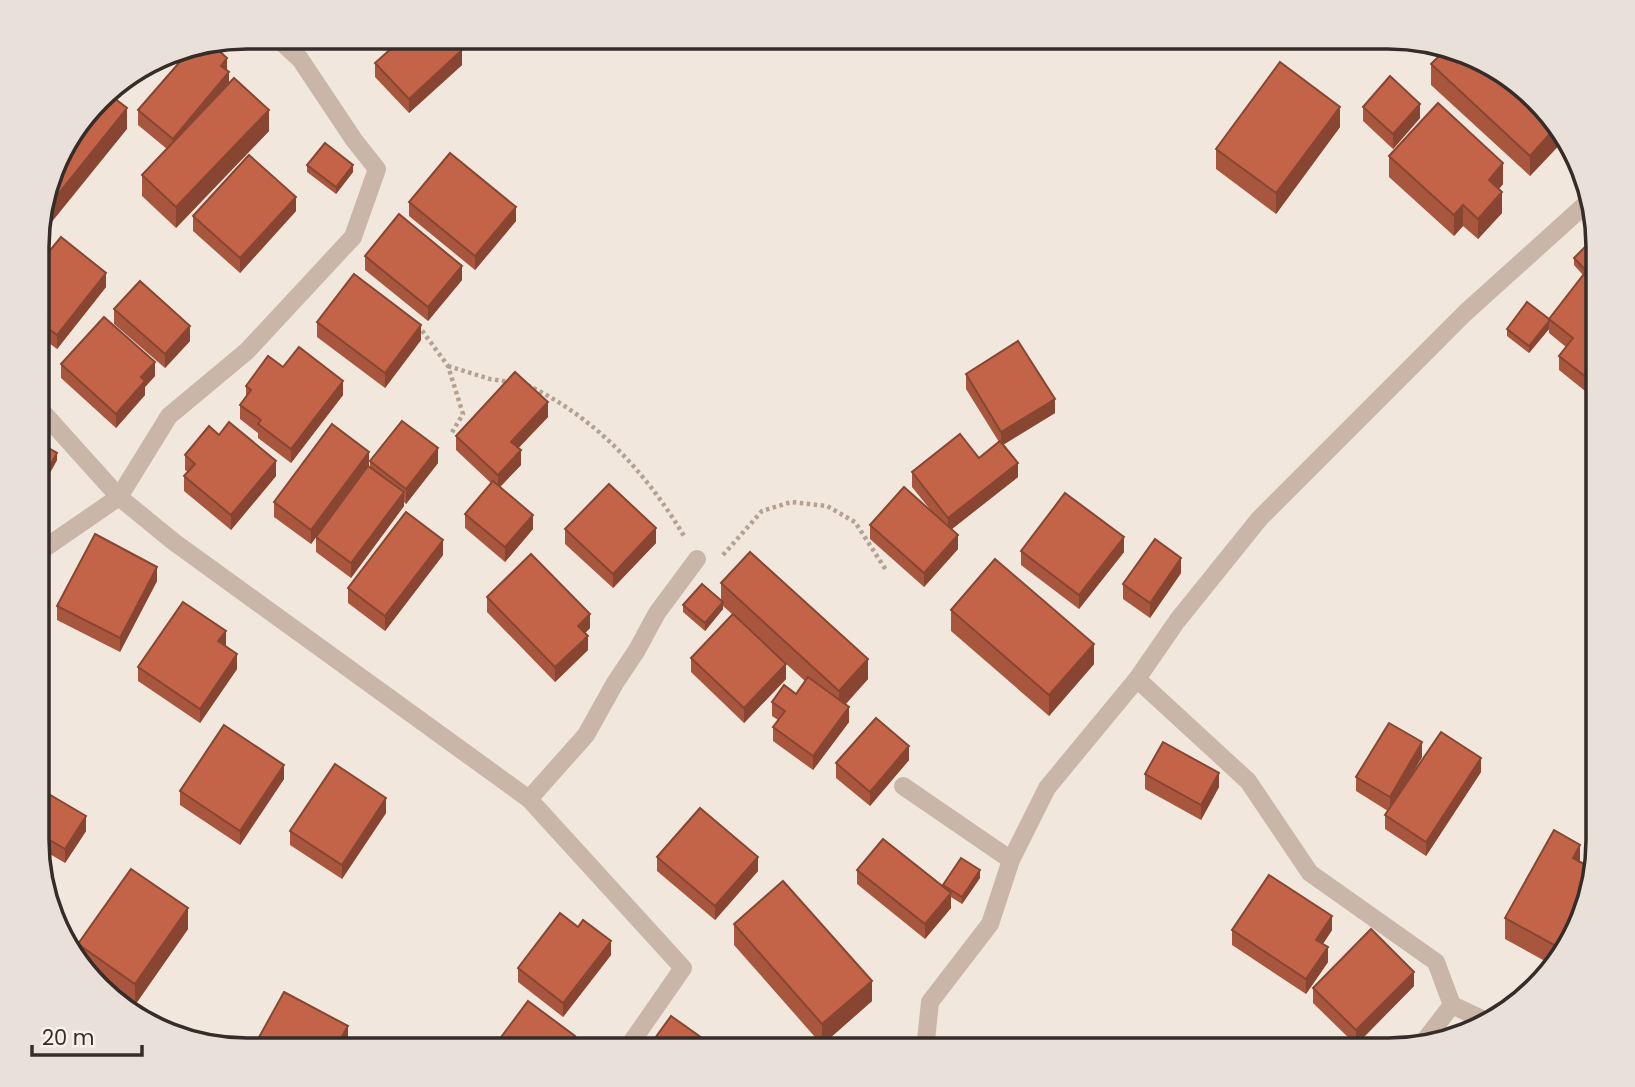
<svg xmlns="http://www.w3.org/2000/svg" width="1635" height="1087" font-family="Poppins,sans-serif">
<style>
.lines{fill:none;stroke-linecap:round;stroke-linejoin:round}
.path{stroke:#b5a192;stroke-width:4.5;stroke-dasharray:3.5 3.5;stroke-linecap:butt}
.minor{stroke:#c9b6a8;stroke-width:18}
.wall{fill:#a8563e}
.shaded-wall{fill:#884632}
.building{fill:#c36448;stroke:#884632;stroke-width:2}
.rim{fill:none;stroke:#362c28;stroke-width:3.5}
</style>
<rect width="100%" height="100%" fill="#f1e7dc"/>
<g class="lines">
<g class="path">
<path d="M418 325 448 366 463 414 451 434"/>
<path d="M448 366 490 379 511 382"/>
<path d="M527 385C595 417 646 472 684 536"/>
<path d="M723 555 762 511 791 502 827 506 855 522 886 570"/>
</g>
<g class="minor">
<path d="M39 408 119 497 174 542 529 799 683 968 626 1050"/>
<path d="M39 552 119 497 169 416 247 351 353 237 377 169 354 140 300 59 276 37"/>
<path d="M1137 679 1248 781 1310 873 1436 962 1452 1005 1490 1023"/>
<path d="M903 786 1011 860"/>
<path d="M529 799 586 735 615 683 637 650 657 613 697 559"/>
<path d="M1422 1044 1452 1005"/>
<path d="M925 1050 930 1002 990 924 1011 860 1047 788 1137 679 1177 621 1260 518 1465 313 1588 202"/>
</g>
</g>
<g class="wall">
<path d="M375 63 462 65 409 113 375 77Z"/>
<path d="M1431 64 1505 72 1566 138 1530 176 1431 85Z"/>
<path d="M227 71 229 82 269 131 176 228 142 196V175L167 149 138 125V110Z"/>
<path d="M1363 107 1420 118 1393 149 1363 121Z"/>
<path d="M1340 127 1276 214 1216 169V149Z"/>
<path d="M1389 156 1503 184 1499 189 1502 213 1478 239 1463 226 1454 236 1389 177Z"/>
<path d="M307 165 353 172 336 194 307 172Z"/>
<path d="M409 202 516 221 475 270 409 216Z"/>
<path d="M296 211 240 273 193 231V216Z"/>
<path d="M1589 243 1594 282 1598 285V395L1595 399 1559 370V356L1566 347 1549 333V329L1529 353 1507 336V329L1549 319 1583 275 1574 265V258Z"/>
<path d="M365 256 462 280 428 321 365 270Z"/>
<path d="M38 265 106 287 57 349 38 335Z"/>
<path d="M114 309 190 341 165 368 114 324Z"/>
<path d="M317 322 421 340 385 388 317 337Z"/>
<path d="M61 364 155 376 145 387V395L116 428 61 378Z"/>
<path d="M283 367 343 395 291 463 258 438V433L240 419V405L246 398V386Z"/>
<path d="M966 374 1055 413 1003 445 1018 477 952 529 958 549 924 587 870 539V525L933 513 912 487V472L979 458 999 442 966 389Z"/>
<path d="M548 417 518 448 521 465 500 487 533 529 505 562 465 528V514L492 484 456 450V436Z"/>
<path d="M38 442 57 460 46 480 38 476Z"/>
<path d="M185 455 276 476 231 530 184 491V476L188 472 185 470Z"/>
<path d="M370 461 438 463 406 504 404 502V506L351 578 316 552V537L311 544 274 517V502L368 466 370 468Z"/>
<path d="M565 529 656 543 613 588 565 544Z"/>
<path d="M1021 551 1124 552 1079 609 1021 565Z"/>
<path d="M443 555 385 631 348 603V588Z"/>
<path d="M1181 573 1150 618 1123 599V584Z"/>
<path d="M157 581 120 652 57 620V606Z"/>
<path d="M721 583 868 679 846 704 849 722 813 770 773 741V727L778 720 772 716V702L796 694 805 681 751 632 786 679 744 723 691 672V658L732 614 723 606V609L705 631 683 612V605L721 600Z"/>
<path d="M487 597 590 628 585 633 588 650 555 682 487 612Z"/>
<path d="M951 610 1094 664 1049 716 951 631Z"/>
<path d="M226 645 225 646 237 669 200 723 138 681V667Z"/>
<path d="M1422 757 1406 784 1481 772 1426 856 1385 829V815L1388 811 1356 791V777Z"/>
<path d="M909 760 870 806 836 778V763Z"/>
<path d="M1145 774 1219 787 1201 820 1145 789Z"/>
<path d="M284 779 240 845 180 805V791Z"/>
<path d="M38 807 86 831 65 863 38 847Z"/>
<path d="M386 813 342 879 290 845V831Z"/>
<path d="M657 857 758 871 715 920 657 871Z"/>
<path d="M1580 862 1593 869 1563 957 1554 966 1505 939V918Z"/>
<path d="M857 870 943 887V885L980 878 962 904 951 897V908L925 939 857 884Z"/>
<path d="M734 924 872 1001 822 1045 734 945Z"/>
<path d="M188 929 135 1005 111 988V994L78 959V944Z"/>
<path d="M1232 930H1332L1323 944 1328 962 1306 994 1232 945Z"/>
<path d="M611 955 563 1017 518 982V968Z"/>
<path d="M1414 986 1356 1045 1313 1003V988Z"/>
<path d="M653 1041 719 1050H653Z"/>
<path d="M496 1044 575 1050H496Z"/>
</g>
<g class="shaded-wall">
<path d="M331 37H337L331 42Z"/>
<path d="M462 50V65L409 113V99Z"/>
<path d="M227 58V72L221 66Z"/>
<path d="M229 72V87L173 154V139Z"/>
<path d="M1420 104V118L1393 149V134Z"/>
<path d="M1340 107V127L1276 214V193Z"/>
<path d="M127 108V129L38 239 39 218Z"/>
<path d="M269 110V131L176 228V207Z"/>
<path d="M1556 127 1566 138 1530 176V156Z"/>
<path d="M1503 163V184L1489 200V180Z"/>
<path d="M353 165V172L336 194V187Z"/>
<path d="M1502 192V213L1478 239V219Z"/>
<path d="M296 197V211L240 273V258Z"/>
<path d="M1463 205V226L1454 236V215Z"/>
<path d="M516 207V221L475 270V256Z"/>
<path d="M462 266V280L428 321V307Z"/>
<path d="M1598 270V278L1592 284V277Z"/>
<path d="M106 273V287L57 349V335Z"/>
<path d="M1549 321V329L1529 353V346Z"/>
<path d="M421 325V340L385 388V373Z"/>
<path d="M190 326V341L165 368V354Z"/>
<path d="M155 362V376L145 387V395L116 428V414L141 377Z"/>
<path d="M343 381V395L291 463V449Z"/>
<path d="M1598 381V395L1595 399V384Z"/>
<path d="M1055 399V413L1001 446V432Z"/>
<path d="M548 402V417L511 456V442Z"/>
<path d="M438 448V463L406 504V489Z"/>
<path d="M521 450V465L498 489V475Z"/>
<path d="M369 452V466L311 544V530Z"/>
<path d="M57 453V460L46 480V473Z"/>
<path d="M276 461V476L231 530V515Z"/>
<path d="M1018 463V477L948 532V518Z"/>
<path d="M404 492V506L351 578V563Z"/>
<path d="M533 515V529L505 562V547Z"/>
<path d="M656 528V543L613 588V574Z"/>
<path d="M958 535V549L924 587V573Z"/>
<path d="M1124 537V552L1079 609V595Z"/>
<path d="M443 540V555L385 631V616Z"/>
<path d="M1181 558V573L1150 618V603Z"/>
<path d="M157 567V581L120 652V638Z"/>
<path d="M723 602V609L705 631V623Z"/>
<path d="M590 614V628L578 640V626Z"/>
<path d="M226 631V645L218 656V641Z"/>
<path d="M588 636V650L555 682V667Z"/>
<path d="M1094 644V664L1049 716V695Z"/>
<path d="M237 654V669L200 723V709Z"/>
<path d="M868 659V679L839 711V691Z"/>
<path d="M786 664V679L744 723V708Z"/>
<path d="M849 707V722L813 770V756Z"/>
<path d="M1422 742V757L1390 811V797Z"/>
<path d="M909 746V760L870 806V792Z"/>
<path d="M1481 758V772L1426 856V842Z"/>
<path d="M284 765V779L240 845V831Z"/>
<path d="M1219 773V787L1201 820V805Z"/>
<path d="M386 798V813L342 879V865Z"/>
<path d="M86 816V831L65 863V849Z"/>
<path d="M1580 845V866L1573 858Z"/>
<path d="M758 857V871L715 920V906Z"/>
<path d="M980 870V878L962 904V897Z"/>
<path d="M951 893V908L925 939V924Z"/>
<path d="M188 908V929L135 1005V984Z"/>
<path d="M1332 916V930L1316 954V940Z"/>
<path d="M611 941V955L563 1017V1003Z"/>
<path d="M1328 947V962L1306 994V979Z"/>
<path d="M1414 972V986L1356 1045V1030Z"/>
<path d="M872 981V1001L822 1045V1024Z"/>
<path d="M348 1026V1047L346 1050H334Z"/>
<path d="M575 1036V1050H564Z"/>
</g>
<g class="building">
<path d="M404 37H449L462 50 409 99 375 63Z"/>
<path d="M199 46 208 54 215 47 227 58 221 66 229 72 173 139 138 110 192 48Z"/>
<path d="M1448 47 1455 48 1505 72 1556 127 1530 156 1431 64Z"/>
<path d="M1280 62 1340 107 1276 193 1216 149Z"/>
<path d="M1390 76 1420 104 1393 134 1363 107Z"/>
<path d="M234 78 269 110 176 207 142 175Z"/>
<path d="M106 92 127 108 39 218 59 154Z"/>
<path d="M1438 103 1503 163 1489 180 1502 192 1478 219 1463 205 1454 215 1389 156Z"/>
<path d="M325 143 353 165 336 187 307 165Z"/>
<path d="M450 153 516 207 475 256 409 202Z"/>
<path d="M249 155 296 197 240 258 193 216Z"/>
<path d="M399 214 462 266 428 307 365 256Z"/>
<path d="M61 237 106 273 57 335 38 321V265Z"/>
<path d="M1589 243 1598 253V260L1595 262 1598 265V270L1592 277 1574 258Z"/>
<path d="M354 274 421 325 385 373 317 322Z"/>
<path d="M1584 274 1598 285V381L1595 384 1559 356 1573 338 1549 319Z"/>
<path d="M140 281 190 326 165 354 114 309Z"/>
<path d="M1527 302 1549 319V321L1529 346 1507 329Z"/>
<path d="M104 317 155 362 141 377 145 381 116 414 61 364Z"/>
<path d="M1018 341 1055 399 1001 432 966 374Z"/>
<path d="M299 347 343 381 291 449 258 424 261 420 240 405 251 390 246 386 268 356 283 367Z"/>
<path d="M515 372 548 402 511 442 521 450 498 475 456 436Z"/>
<path d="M402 421 438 448 406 489 370 461Z"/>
<path d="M229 422 276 461 231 515 184 476 195 464 185 455 209 426 219 435Z"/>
<path d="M332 424 369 452 311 530 274 502Z"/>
<path d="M960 434 979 458 1000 441 1018 463 948 518 912 472Z"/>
<path d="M38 442 57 453 46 473 38 469Z"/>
<path d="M368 466 404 492 351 563 316 537Z"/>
<path d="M493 481 533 515 505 547 465 514Z"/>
<path d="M609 484 656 528 613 574 565 529Z"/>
<path d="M904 487 958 535 924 573 870 525Z"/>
<path d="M1065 493 1124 537 1079 595 1021 551Z"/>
<path d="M406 512 443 540 385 616 348 588Z"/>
<path d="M95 534 157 567 120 638 57 606Z"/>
<path d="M1155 539 1181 558 1150 603 1123 584Z"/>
<path d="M750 552 868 659 839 691 721 583Z"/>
<path d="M531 554 590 614 578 626 588 636 555 667 487 597Z"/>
<path d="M995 559 1094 644 1049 695 951 610Z"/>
<path d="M702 584 723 602 705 623 683 605Z"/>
<path d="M183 602 226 631 218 641 237 654 200 709 138 667Z"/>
<path d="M733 614 786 664 744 708 691 658Z"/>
<path d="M808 677 849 707 813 756 773 727 785 711 772 702 784 685 796 694Z"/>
<path d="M876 718 909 746 870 792 836 763Z"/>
<path d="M1389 723 1422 742 1390 797 1356 777Z"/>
<path d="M224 725 284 765 240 831 180 791Z"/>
<path d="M1441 732 1481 758 1426 842 1385 815Z"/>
<path d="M1163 742 1219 773 1201 805 1145 774Z"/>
<path d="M335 764 386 798 342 865 290 831Z"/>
<path d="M47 793 86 816 65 849 38 833V807Z"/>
<path d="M700 808 758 857 715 906 657 857Z"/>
<path d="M1554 830 1580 845 1573 858 1593 869 1565 951 1505 918Z"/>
<path d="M883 839 951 893 925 924 857 870Z"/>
<path d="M961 858 980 870 962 897 943 885Z"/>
<path d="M131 869 188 908 135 984 78 944Z"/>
<path d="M1269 875 1332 916 1316 940 1328 947 1306 979 1232 930Z"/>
<path d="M783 881 872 981 822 1024 734 924Z"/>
<path d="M560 913 578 927 583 920 611 941 563 1003 518 968Z"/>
<path d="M1371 929 1414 972 1356 1030 1313 988Z"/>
<path d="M92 975 111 986 108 991Z"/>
<path d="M284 992 348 1026 334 1050H252Z"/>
<path d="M528 1001 575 1036 564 1050H505L496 1044Z"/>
<path d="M671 1016 719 1050H656L660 1045 653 1041Z"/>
</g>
<path d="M0 0H1635V1087H0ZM247 49H1388A198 198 0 0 1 1586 247V840A198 198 0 0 1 1388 1038H247A198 198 0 0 1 49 840V247A198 198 0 0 1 247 49Z" fill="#e9e1d9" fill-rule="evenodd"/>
<path class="rim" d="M247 49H1388A198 198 0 0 1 1586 247V840A198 198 0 0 1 1388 1038H247A198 198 0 0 1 49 840V247A198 198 0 0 1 247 49Z"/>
<path d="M32 1045v10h110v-10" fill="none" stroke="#362c28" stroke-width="3.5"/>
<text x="42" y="1045" font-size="21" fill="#362c28" stroke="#f9f1e8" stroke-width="5" paint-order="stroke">20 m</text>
</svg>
